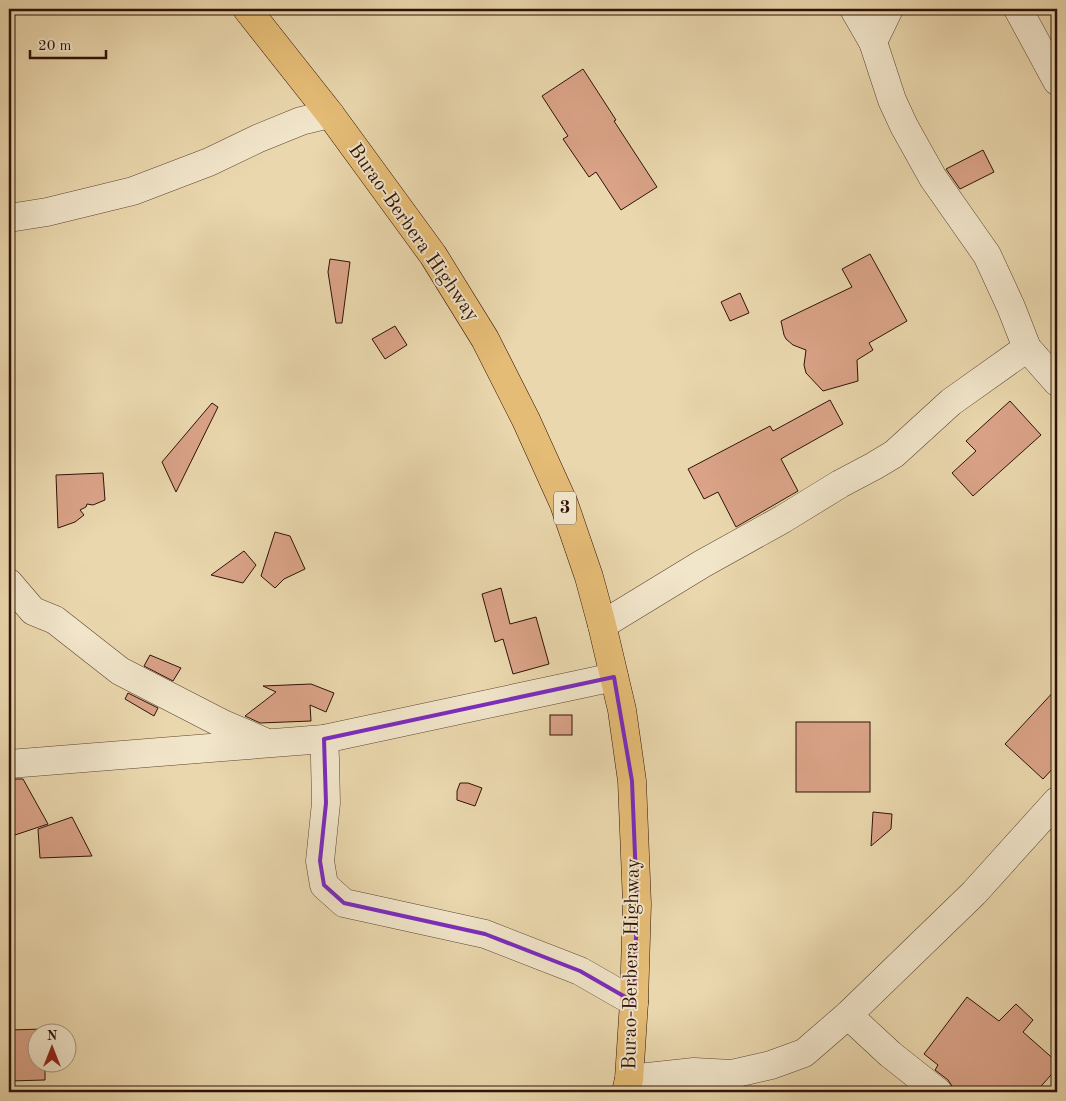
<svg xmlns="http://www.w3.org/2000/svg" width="1066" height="1101" font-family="'Old Standard TT',serif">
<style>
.building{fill:#daa388;stroke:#2e1208}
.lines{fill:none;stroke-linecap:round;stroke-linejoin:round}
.minor-casing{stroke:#5d4331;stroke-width:29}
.highway-casing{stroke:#2e1208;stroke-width:29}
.minor{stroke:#f1e5ca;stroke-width:28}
.highway{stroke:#e5bc76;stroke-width:28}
.marked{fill:none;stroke:#7b2cbf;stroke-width:4;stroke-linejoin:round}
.labels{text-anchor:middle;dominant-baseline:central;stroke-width:4;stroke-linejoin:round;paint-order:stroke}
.shield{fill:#f1e5ca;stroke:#685142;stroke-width:1}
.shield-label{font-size:19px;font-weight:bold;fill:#2e1208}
.street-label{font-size:20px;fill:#2e1208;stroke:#f1e5ca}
</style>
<rect width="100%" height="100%" fill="#ead7ad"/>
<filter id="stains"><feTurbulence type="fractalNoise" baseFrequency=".004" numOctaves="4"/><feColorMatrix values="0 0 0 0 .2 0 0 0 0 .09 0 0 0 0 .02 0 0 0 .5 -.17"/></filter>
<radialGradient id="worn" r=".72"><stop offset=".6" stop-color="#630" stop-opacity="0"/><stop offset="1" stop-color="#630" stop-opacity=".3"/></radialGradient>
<g class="building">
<path d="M583 69 616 120 614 121 657 187 621 210 596 172 589 177 563 139 568 136 542 96Z"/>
<path d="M983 150 994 172 960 189 946 169Z"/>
<path d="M870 254 907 321 869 343 873 350 857 360 858 381 823 391 806 373 804 365 806 350 793 345 786 339 784 335 781 321 852 287 842 269Z"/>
<path d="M330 259 350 262 342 323H336L328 272Z"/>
<path d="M740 293 749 313 730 321 721 302Z"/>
<path d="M395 326 407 345 385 359 372 339Z"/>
<path d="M830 400 843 424 786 456 781 459 798 491 736 527 718 492 704 499 688 469 770 426 773 431Z"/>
<path d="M1010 401 1041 435 973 496 952 473 976 451 966 441Z"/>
<path d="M212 403 218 407 176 492 162 462Z"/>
<path d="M103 473 105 500 93 505 87 504 86 507 80 510 84 515 75 522 58 528 56 475Z"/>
<path d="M275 532 290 536 305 569 284 579 275 588 261 576Z"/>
<path d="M244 551 256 565 243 583 211 575Z"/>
<path d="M501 588 510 624 536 617 549 664 513 674 503 639 495 642 482 594Z"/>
<path d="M150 655 181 668 173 681 144 666Z"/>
<path d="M311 684 334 693 326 712 310 705 311 721 260 723 245 716 276 692 263 686Z"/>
<path d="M1057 688V764L1043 779 1005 744Z"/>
<path d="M128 693 158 708 154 716 125 699Z"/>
<rect x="550" y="715" width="22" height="20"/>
<rect x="796" y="722" width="74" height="70"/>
<path d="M9 779H23L48 824 9 837Z"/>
<path d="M460 783H468L482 788 475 806 457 800V791Z"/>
<path d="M873 812 892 814 891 829 871 846Z"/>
<path d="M72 817 92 856 40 858 38 829Z"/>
<path d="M967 997 999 1021 1016 1004 1033 1020 1023 1032 1057 1062V1068L1036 1092H953L952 1086 948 1080 935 1070 938 1065 924 1054Z"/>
<path d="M43 1029V1034H38V1064H45V1080L9 1081V1030Z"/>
</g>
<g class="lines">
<defs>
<g id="minor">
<path d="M854 9 873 42 892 100 904 126 933 178 987 255 1011 307 1027 348 1057 382"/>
<path d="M1018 9 1057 81"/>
<path d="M873 42 889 9"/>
<path d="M9 218 47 212 133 191 209 162 259 138 301 121 330 114"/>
<path d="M9 583 33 611 55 620 120 671 221 723 265 742"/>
<path d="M602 625 702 564 783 519 840 484 874 466 894 454 951 402 1027 348"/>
<path d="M324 739 325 759 326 803 320 861 324 885 344 903 485 934 580 971 634 1002"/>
<path d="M9 764 324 739 614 677"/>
<path d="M848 1015 890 1054 938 1092"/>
<path d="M629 1079 694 1072 732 1074 771 1065 804 1053 848 1015 974 893 1057 801"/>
</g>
<path id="highway" d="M247 9 330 114 433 255 485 339 526 420 564 504 589 577 602 625 622 710 632 781 637 904 634 1002 629 1079 626 1092"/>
</defs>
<use href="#minor" class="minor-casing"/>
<use href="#highway" class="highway-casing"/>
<use href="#minor" class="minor"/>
<use href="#highway" class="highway"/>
</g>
<path class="marked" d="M614 677 632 781 637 904 634 1002 580 971 485 934 344 903 324 885 320 861 326 803 324 739Z"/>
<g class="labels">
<rect class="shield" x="554" y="491.5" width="22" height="33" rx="4"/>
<g class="shield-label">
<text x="565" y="508">3</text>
</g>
<g class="street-label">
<text transform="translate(413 233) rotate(55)">Burao-Berbera Highway</text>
<text transform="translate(632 964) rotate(-89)">Burao-Berbera Highway</text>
</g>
</g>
<rect width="1066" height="1101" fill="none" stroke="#ead7ad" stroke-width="30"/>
<rect x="10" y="10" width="1046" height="1081" fill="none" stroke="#2e1208" stroke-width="2.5"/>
<rect x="15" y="15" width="1036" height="1071" fill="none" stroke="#2e1208"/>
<g transform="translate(52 1048)"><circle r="24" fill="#f1e5ca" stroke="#a3917c"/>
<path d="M0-4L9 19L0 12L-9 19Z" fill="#8f2418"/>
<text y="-8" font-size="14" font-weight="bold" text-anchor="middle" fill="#2e1208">N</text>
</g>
<path d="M30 50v8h76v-8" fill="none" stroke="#2e1208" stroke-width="2.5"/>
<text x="38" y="50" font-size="15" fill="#2e1208" stroke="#f1e5ca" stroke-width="4" paint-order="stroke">20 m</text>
<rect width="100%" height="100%" filter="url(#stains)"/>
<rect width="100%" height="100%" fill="url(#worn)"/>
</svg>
